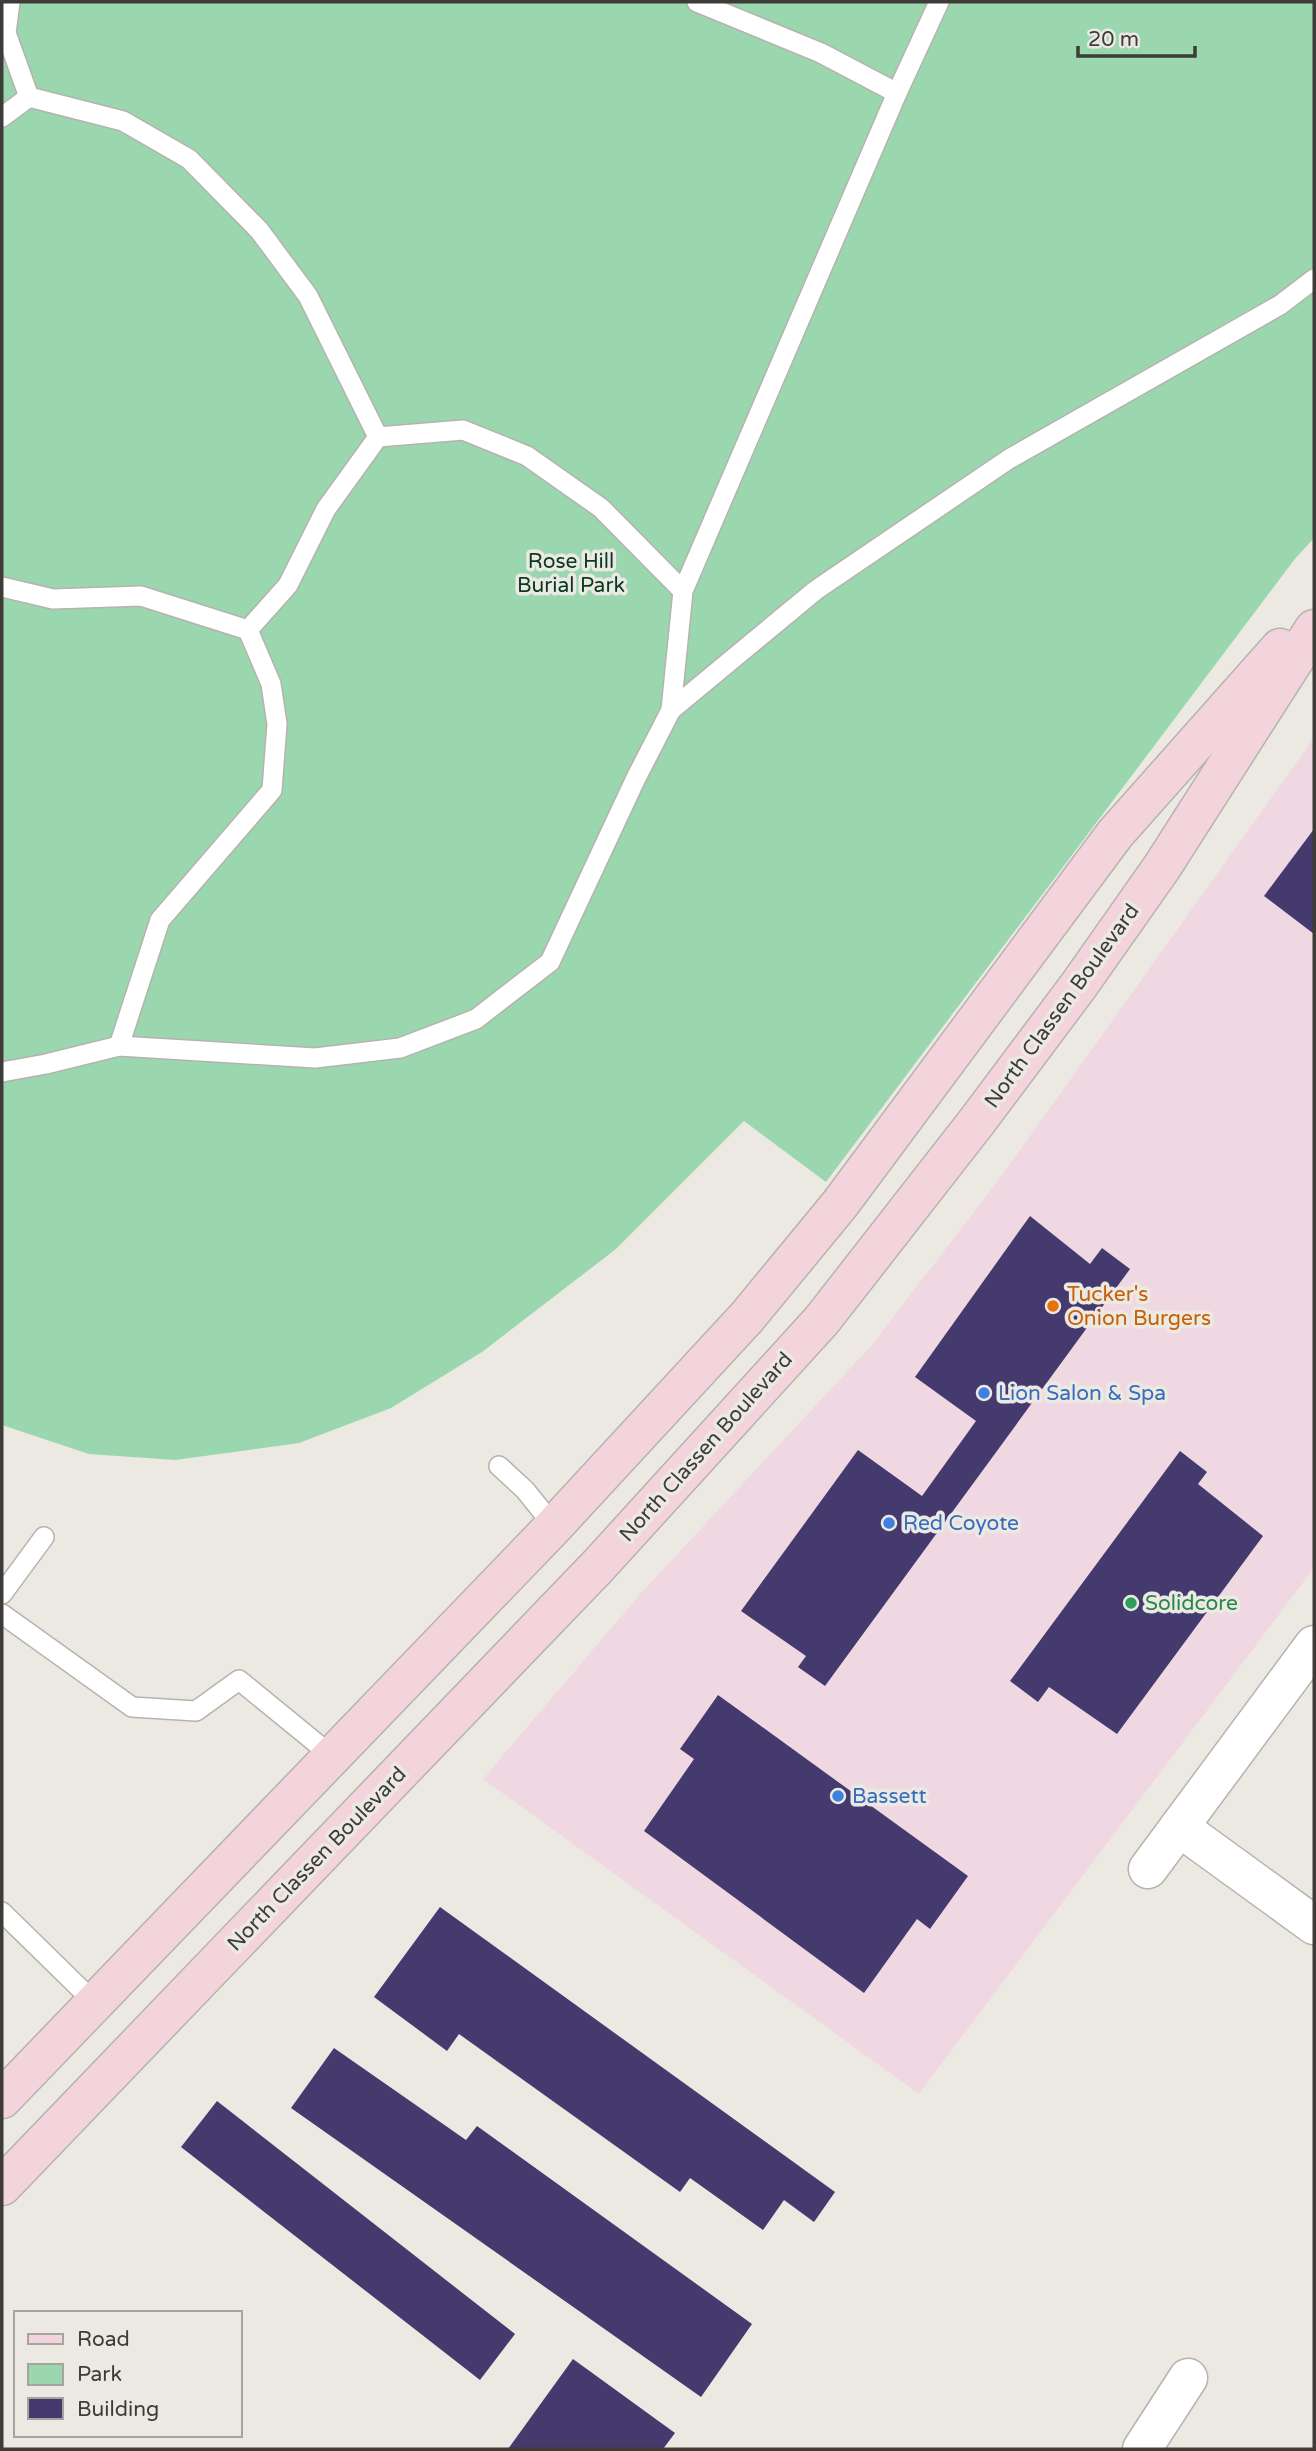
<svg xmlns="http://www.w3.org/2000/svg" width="1316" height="2451" font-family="'Varela Round',sans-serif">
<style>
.commercial{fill:#f0d8e2}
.green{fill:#9ad6ae}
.building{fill:#443a6e}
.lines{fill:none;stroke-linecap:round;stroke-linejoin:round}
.lane-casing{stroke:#b6b3ae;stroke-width:22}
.street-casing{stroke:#b6b3ae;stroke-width:41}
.secondary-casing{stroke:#b6b3ae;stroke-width:41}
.lane{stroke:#fff;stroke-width:19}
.street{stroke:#fff;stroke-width:38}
.secondary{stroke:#f3d4dc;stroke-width:38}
.food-dot{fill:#e8710a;stroke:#ece9e3;stroke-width:2.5}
.shop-dot{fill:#3f7fe0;stroke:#ece9e3;stroke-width:2.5}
.leisure-dot{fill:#2e9e5b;stroke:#ece9e3;stroke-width:2.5}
.labels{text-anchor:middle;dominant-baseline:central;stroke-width:7;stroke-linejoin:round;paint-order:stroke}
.park-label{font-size:21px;fill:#073a20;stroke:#ece9e3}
.street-label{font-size:21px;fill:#3d3c39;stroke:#ece9e3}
.food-label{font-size:21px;fill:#c56008;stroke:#ece9e3;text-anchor:start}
.shop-label{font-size:21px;fill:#366cbe;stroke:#ece9e3;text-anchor:start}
.leisure-label{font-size:21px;fill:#27864d;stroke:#ece9e3;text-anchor:start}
</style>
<rect width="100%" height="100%" fill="#ece9e3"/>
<path class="commercial" d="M1314 738V1568L919 2094 483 1779 642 1592 871 1346 1000 1178Z"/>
<path class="green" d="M2 2H1314V538L1294 560 826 1182 744 1121 616 1249 482 1352 391 1408 299 1443 175 1460 89 1454 2 1425Z"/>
<g class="building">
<path d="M1314 829V934L1264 896Z"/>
<path d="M1030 1216 1090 1264 1102 1248 1130 1269 825 1686 798 1667 806 1656 741 1611 858 1450 922 1496 976 1421 915 1377Z"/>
<path d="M1180 1451 1207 1472 1198 1484 1263 1536 1117 1734 1049 1687 1038 1702 1010 1681Z"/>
<path d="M718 1695 968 1876 930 1929 917 1919 864 1993 644 1831 694 1759 680 1749Z"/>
<path d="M440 1907 835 2192 814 2222 784 2200 763 2230 690 2178 680 2192 459 2034 447 2051 374 1997Z"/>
<path d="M334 2048 466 2140 477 2126 752 2324 701 2397 291 2108Z"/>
<path d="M217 2101 515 2334 480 2380 181 2147Z"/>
<path d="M573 2359 675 2433 663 2449H508Z"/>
</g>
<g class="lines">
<defs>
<g id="lane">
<path d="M697 2 821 53 897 93"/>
<path d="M29 97 123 121 189 159 259 230 308 296 378 437"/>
<path d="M2 117 29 97 6 33 10 2"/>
<path d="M2 587 53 599 141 596 248 630"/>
<path d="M248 630 288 585 326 509 378 437 463 430 527 456 601 508 683 591"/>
<path d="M671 710 816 590 1009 459 1280 305 1314 279"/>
<path d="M119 1046 160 920 272 790 277 724 271 684 248 630"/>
<path d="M2 1072 46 1064 119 1046 315 1058 400 1048 476 1019 550 962 636 778 671 710 683 591 897 93 939 2"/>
<path d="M499 1466 525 1490 554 1526"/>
<path d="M2 1594 44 1537"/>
<path d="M2 1614 132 1707 196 1711 239 1680 332 1756"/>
<path d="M2 1912 95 2003"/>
</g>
<g id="street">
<path d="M1179 1827 1314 1925"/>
<path d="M1148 1869 1314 1645"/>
<path d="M1142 2449 1188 2378"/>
</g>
<g id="secondary">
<path d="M2 2099 554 1526 747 1317 840 1204 1115 834 1280 648"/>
<path d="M2 2186 599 1565 822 1320 978 1120 1079 985 1162 867 1314 629"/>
</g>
</defs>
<use href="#lane" class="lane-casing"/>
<use href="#street" class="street-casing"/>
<use href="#secondary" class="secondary-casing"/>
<use href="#lane" class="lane"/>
<use href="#street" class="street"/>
<use href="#secondary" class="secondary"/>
</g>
<circle class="food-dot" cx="1053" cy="1306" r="7"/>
<g class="shop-dot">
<circle cx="984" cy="1393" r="7"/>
<circle cx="889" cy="1523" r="7"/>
<circle cx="838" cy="1796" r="7"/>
</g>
<circle class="leisure-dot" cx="1131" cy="1603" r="7"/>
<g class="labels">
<g class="park-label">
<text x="571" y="561">Rose Hill<tspan x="571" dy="24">Burial Park</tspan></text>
</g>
<g class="street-label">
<text transform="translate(1062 1006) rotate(-54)">North Classen Boulevard</text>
<text transform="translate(706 1447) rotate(-48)">North Classen Boulevard</text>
<text transform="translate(317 1859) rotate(-46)">North Classen Boulevard</text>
</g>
<g class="food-label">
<text x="1067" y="1294">Tucker's<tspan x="1067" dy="24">Onion Burgers</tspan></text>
</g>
<g class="shop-label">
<text x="998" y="1393">Lion Salon &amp; Spa</text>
<text x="903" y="1523">Red Coyote</text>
<text x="852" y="1796">Bassett</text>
</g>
<g class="leisure-label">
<text x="1145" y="1603">Solidcore</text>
</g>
</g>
<rect width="1316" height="2451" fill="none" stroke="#3d3c39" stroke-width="7"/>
<rect x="14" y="2311" width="228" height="126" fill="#ece9e3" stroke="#a6a49f" stroke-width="2"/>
<rect x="28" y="2334" width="35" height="10" fill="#f3d4dc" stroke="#a6a49f" stroke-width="2"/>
<text x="77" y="2346" font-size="21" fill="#3d3c39">Road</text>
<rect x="28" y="2364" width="35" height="21" fill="#9ad6ae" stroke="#a6a49f" stroke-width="2"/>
<text x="77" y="2381" font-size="21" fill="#3d3c39">Park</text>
<rect x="28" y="2398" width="35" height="21" fill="#443a6e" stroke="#a6a49f" stroke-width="2"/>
<text x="77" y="2416" font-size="21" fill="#3d3c39">Building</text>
<path d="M1078 46v10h117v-10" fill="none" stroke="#3d3c39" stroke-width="3.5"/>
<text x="1088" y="46" font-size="21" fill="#3d3c39" stroke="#ece9e3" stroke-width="5" paint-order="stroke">20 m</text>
</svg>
